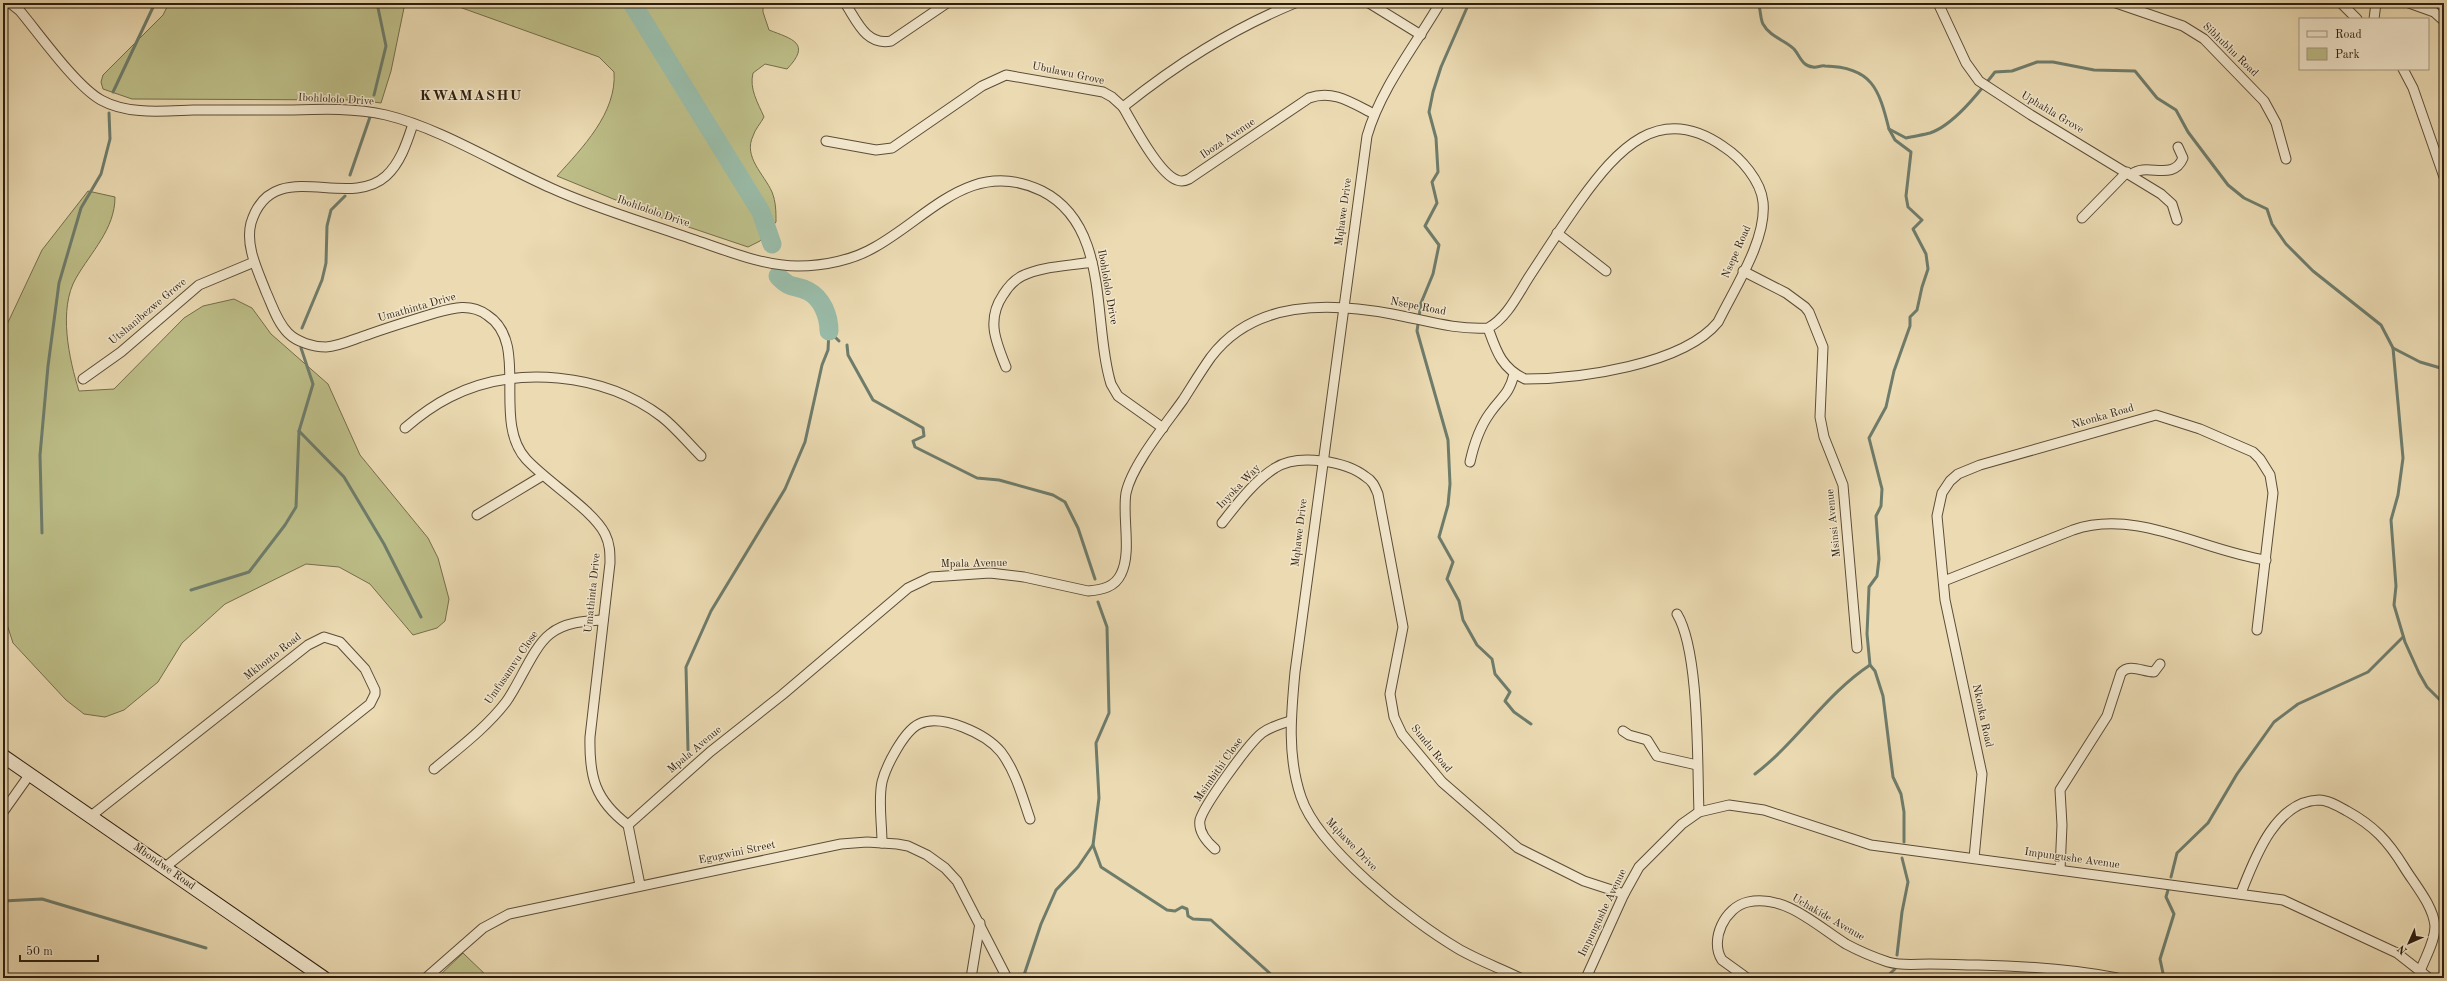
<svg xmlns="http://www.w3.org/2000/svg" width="2447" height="981" font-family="'Old Standard TT',serif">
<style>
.green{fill:#bdbe88;stroke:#756e4c}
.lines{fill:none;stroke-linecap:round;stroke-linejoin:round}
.stream{stroke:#6e7c6b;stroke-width:3}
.river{stroke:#99bba8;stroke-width:19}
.street-casing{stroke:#5c4d38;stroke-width:11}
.secondary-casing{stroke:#2d1e0f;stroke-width:15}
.street{stroke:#f2e7cd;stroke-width:9}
.secondary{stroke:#f2e7cd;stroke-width:13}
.labels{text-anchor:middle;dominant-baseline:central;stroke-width:3;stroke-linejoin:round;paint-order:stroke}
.street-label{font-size:11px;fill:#2d1e0f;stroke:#f2e7cd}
.district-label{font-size:15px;font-weight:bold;letter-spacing:1px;fill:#2d1e0f;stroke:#f2e7cd}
</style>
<rect width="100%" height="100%" fill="#ebdab2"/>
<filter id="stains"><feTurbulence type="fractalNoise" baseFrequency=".005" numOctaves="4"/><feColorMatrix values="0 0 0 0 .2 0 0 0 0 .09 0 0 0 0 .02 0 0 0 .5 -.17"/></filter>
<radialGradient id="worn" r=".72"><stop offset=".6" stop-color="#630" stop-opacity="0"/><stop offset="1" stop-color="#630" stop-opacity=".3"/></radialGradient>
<g class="green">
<path d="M169 3H405L391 71 381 103 359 100 132 99 103 89 101 82 103 75 163 15Z"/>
<path d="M448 3H763V12L769 30C792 39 812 43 787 69L765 64 753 73C749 89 758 103 764 117 761 123 755 129 753 136 743 157 764 174 772 192 776 202 776 212 776 222L760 241 748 247 650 214 557 176C582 148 617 113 614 72L599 57Z"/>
<path d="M88 191 115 197C115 229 91 252 76 278 58 309 69 359 79 391L114 389 184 318 203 306 234 299 252 308 271 334 328 384 360 455 428 538 438 558 449 599 445 621 437 628 413 635 370 584 339 567 306 564 225 604 182 643 158 682 124 710 105 717 84 714 66 700 13 643 3 612V333L42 250Z"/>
<path d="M463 953 489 978H437Z"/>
</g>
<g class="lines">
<g class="stream">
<path d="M1469 3 1441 67 1433 92 1429 112 1436 138 1438 172 1432 182 1437 203 1425 226 1439 245 1433 274 1421 303 1417 331 1448 440 1450 484 1448 505 1439 537 1453 562 1447 579 1459 601 1463 620 1477 645 1492 659 1495 674 1510 692 1505 701 1514 712 1531 724"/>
<path d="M1758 3C1761 10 1760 18 1763 24 1770 37 1785 40 1794 49 1800 56 1802 66 1813 67 1817 68 1821 65 1825 66 1872 67 1879 89 1889 129L1906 138C1914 136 1923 135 1930 133 1954 125 1980 91 1995 72L2012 71 2037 62H2053L2094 70 2135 71 2157 98 2176 110 2188 132 2228 185 2244 198 2267 209 2272 224 2286 244 2313 271 2381 325 2393 348 2403 458 2398 495 2391 520 2396 586 2394 605 2405 642 2419 673 2427 687 2444 704"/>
<path d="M113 92 155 3"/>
<path d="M374 95 386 46 377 3"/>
<path d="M1889 129 1895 140 1911 152 1906 196 1908 207 1922 220 1913 229 1926 254 1928 269 1922 287 1917 310 1910 317V326L1894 371 1886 407 1869 438 1882 489 1881 506 1876 516 1879 559 1877 576 1869 587 1867 634 1870 665 1875 671 1883 696 1893 777 1901 794 1904 812V842"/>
<path d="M350 175 370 117"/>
<path d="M302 328 322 280 326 263 327 226 331 210 345 196"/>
<path d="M829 331 839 341"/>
<path d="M847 345 848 355 873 400 923 428 924 436 913 441 915 447 977 478 999 480 1053 495 1065 502 1078 528 1095 579"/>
<path d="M2393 348 2420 362 2444 369"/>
<path d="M299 431 344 477 384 544 421 617"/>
<path d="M42 533 40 455 48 366 59 283 81 208 101 174 110 139 109 113"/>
<path d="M191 590 249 572 285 525 296 507 299 431 313 384 301 348"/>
<path d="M1098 602 1107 627 1109 713 1096 743 1099 798 1093 845 1101 867 1167 910 1175 911 1182 907 1187 909 1188 916 1193 919 1211 920 1275 978"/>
<path d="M688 750 686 667 711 611 785 489 805 442 822 365 828 350 829 331"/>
<path d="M1755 774C1797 742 1826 694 1870 665"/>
<path d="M2171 877 2177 853 2208 823 2237 774 2274 722 2298 704 2368 672 2403 637"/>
<path d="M3 901 42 899 206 948"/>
<path d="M1897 955 1902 912 1908 882 1902 858"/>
<path d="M1023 978 1041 924 1056 890 1078 867 1093 845"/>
<path d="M1885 978 1895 969"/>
<path d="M2164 978 2160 959 2174 914 2166 897 2168 890"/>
</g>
<g class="river">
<path d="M632 3 761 212 772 244"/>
<path d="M778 276C791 290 794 284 808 291 822 298 829 316 829 331"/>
</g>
<defs>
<g id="street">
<path d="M10 3 20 11C40 35 76 86 101 100 128 115 163 111 193 110 226 110 259 110 293 110 324 109 355 108 386 115 440 128 499 165 551 188 597 209 647 223 695 240 728 251 763 266 798 266 824 266 853 260 875 247 930 216 972 157 1042 191 1111 226 1092 323 1111 384L1118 396 1163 428"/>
<path d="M845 3C857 21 866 46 891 41L947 3"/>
<path d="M1369 3 1421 35"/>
<path d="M1440 3C1415 46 1381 88 1367 136L1295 672C1291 714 1287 756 1301 797 1318 848 1411 921 1457 948 1477 960 1500 968 1520 978"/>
<path d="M1938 3 1966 63 1979 81 2031 115 2161 194 2172 204 2177 220"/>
<path d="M2116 3 2183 26 2204 39 2264 101 2276 123 2286 159"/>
<path d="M2341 3 2357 19"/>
<path d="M2409 3 2434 12 2444 21"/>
<path d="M2374 19 2376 3"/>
<path d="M2403 69 2413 88 2444 177"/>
<path d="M1123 107C1133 124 1159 174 1177 180 1182 182 1185 181 1189 179L1309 98C1333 89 1352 103 1374 114"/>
<path d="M413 124C407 142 401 162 386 176 347 211 272 154 251 223 245 246 258 271 266 292 272 305 277 322 288 333 297 342 313 347 326 347 340 346 354 339 367 335 389 327 412 320 435 313 453 308 470 303 487 315 531 343 491 420 526 459 547 482 593 510 605 534 610 544 610 553 610 563L590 737C589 777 595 800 628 825"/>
<path d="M826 141 876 150 892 148 982 86 1006 75 1103 92 1112 97 1123 107C1177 64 1230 30 1295 3"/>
<path d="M2132 174C2147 162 2173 182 2183 158L2178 147"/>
<path d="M2082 218 2127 172"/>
<path d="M1557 233 1606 271"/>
<path d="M1743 271 1786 293 1805 307 1809 312 1823 347 1820 417 1824 437 1843 485 1857 648"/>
<path d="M1006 367C996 342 986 320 1003 295 1008 287 1014 280 1022 276 1042 266 1070 266 1092 262"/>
<path d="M83 379 121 352 199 285 254 262"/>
<path d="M405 428C419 416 434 405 450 397 515 364 604 373 662 417 676 428 688 443 701 456"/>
<path d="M1470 462C1474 444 1479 428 1490 413 1501 397 1509 395 1514 374"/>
<path d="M477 515 542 476"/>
<path d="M1222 523C1237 504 1254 481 1275 468 1298 453 1346 461 1366 477 1373 481 1375 487 1378 494L1403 627 1390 694 1394 717 1402 734 1442 782 1518 848 1584 881 1624 894"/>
<path d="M1944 581 2073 530C2137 508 2203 551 2266 560"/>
<path d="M1677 614C1700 652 1697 765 1699 812"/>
<path d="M1623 731 1629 735 1647 740 1657 756 1697 765"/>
<path d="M434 769C459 748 486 728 506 702 520 683 533 647 550 634 565 622 585 621 603 620"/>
<path d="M3 812 30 774"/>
<path d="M91 816 308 645 324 637 340 642 365 669 375 690V694L370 704 164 868"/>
<path d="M882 843C882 823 878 801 882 782 886 766 904 731 919 724 942 713 986 734 1001 752 1016 772 1022 796 1030 819"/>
<path d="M1215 849C1207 842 1198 832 1200 820 1204 805 1249 743 1262 733 1270 727 1280 724 1290 721"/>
<path d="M1974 858 1982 774 1945 600 1937 516 1942 493 1950 481 1958 474 1980 465 2156 415 2200 429 2253 452 2260 459 2270 475 2273 493 2257 630"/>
<path d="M2060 870 2062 825 2060 790 2107 716 2121 673C2129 663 2143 672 2154 672L2160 664"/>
<path d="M640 885 628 825 710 752 782 695 908 588 931 577 990 573 1024 577 1088 591C1102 590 1115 587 1121 574 1132 552 1122 517 1126 493 1132 465 1166 424 1183 400 1192 386 1201 371 1211 357 1254 300 1329 302 1392 314 1425 320 1454 330 1488 328 1507 318 1518 294 1529 277 1546 251 1562 226 1580 201 1617 150 1659 101 1724 147 1741 158 1761 181 1763 202 1767 240 1734 289 1718 322 1683 365 1578 379 1525 379 1501 368 1496 350 1488 328"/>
<path d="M2241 893C2254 860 2275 801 2319 800 2328 800 2338 806 2347 811 2374 826 2388 841 2404 867 2415 885 2433 905 2435 926 2435 941 2426 956 2421 969"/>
<path d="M426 978 483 928 509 914 841 844 867 842 897 844 908 846 927 855 945 868 957 881 1007 978"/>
<path d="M971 978 980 923"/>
<path d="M1586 978 1624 894 1639 867 1682 824 1699 812 1729 805 1764 810 1871 845 2283 900 2397 953 2429 978"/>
<path d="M1747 978 1722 960C1709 940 1725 907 1748 902 1785 894 1817 926 1846 944 1859 951 1873 957 1888 962 1902 966 1915 964 1930 964 1946 964 1962 965 1978 965 2024 966 2072 969 2117 978"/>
</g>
<path id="secondary" d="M3 756 324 978"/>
</defs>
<use href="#street" class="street-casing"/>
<use href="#secondary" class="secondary-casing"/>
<use href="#street" class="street"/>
<use href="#secondary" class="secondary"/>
</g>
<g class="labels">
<g class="street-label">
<text transform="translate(2230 50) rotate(44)">Sibhubhu Road</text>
<text transform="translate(1068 74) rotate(12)">Ubulawu Grove</text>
<text transform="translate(336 100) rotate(3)">Ibohlololo Drive</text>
<text transform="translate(2052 113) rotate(31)">Uphahla Grove</text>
<text transform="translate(1228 139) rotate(-34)">Iboza Avenue</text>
<text transform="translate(653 212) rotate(19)">Ibohlololo Drive</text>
<text transform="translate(1344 212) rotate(-82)">Mqhawe Drive</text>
<text transform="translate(1737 252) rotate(-66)">Nsepe Road</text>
<text transform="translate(1107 287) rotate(80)">Ibohlololo Drive</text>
<text transform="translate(1418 307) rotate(11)">Nsepe Road</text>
<text transform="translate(417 308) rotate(-16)">Umathinta Drive</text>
<text transform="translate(148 312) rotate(-40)">Utshanibezwe Grove</text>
<text transform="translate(2103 417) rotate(-16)">Nkonka Road</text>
<text transform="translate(1239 487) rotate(-46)">Inyoka Way</text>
<text transform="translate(1834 523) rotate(-96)">Msinsi Avenue</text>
<text transform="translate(1300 533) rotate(-83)">Mqhawe Drive</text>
<text transform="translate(974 564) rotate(-1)">Mpala Avenue</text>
<text transform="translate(593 593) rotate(-84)">Umathinta Drive</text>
<text transform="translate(273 657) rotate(-38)">Mkhonto Road</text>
<text transform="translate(512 668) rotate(-56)">Umfusamvu Close</text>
<text transform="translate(1982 716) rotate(78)">Nkonka Road</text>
<text transform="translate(1431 749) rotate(51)">Sundu Road</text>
<text transform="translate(695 750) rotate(-40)">Mpala Avenue</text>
<text transform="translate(1219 770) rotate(-55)">Msimbithi Close</text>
<text transform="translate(1351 845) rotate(46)">Mqhawe Drive</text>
<text transform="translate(737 853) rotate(-12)">Egugwini Street</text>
<text transform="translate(2072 859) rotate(8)">Impungushe Avenue</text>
<text transform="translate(164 867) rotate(35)">Mbondwe Road</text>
<text transform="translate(1603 913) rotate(-64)">Impungushe Avenue</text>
<text transform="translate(1828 918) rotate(30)">Uchakide Avenue</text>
</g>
<g class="district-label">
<text x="471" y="96">KWAMASHU</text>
</g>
</g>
<rect width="2447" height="981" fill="none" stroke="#ebdab2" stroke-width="16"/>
<rect x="4" y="4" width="2439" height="973" fill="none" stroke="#2d1e0f" stroke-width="2"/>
<rect x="8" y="8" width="2431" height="965" fill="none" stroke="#2d1e0f"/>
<rect x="2299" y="18" width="130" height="52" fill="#f2e7cd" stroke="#a39781"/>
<rect x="2307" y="31" width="20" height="6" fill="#f2e7cd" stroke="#a39781"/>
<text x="2335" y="38" font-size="12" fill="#2d1e0f">Road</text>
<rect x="2307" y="48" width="20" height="12" fill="#bdbe88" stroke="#a39781"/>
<text x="2335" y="58" font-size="12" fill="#2d1e0f">Park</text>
<g transform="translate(2409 943) rotate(225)" stroke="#f2e7cd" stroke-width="3" paint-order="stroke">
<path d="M0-3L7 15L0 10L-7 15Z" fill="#2d1e0f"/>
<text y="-6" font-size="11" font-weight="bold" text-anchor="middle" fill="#2d1e0f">N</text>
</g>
<path d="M20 955v6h78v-6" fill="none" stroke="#2d1e0f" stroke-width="2"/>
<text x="26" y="955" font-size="12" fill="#2d1e0f" stroke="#f2e7cd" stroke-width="3" paint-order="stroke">50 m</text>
<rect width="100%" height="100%" filter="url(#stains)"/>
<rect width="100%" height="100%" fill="url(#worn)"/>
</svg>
